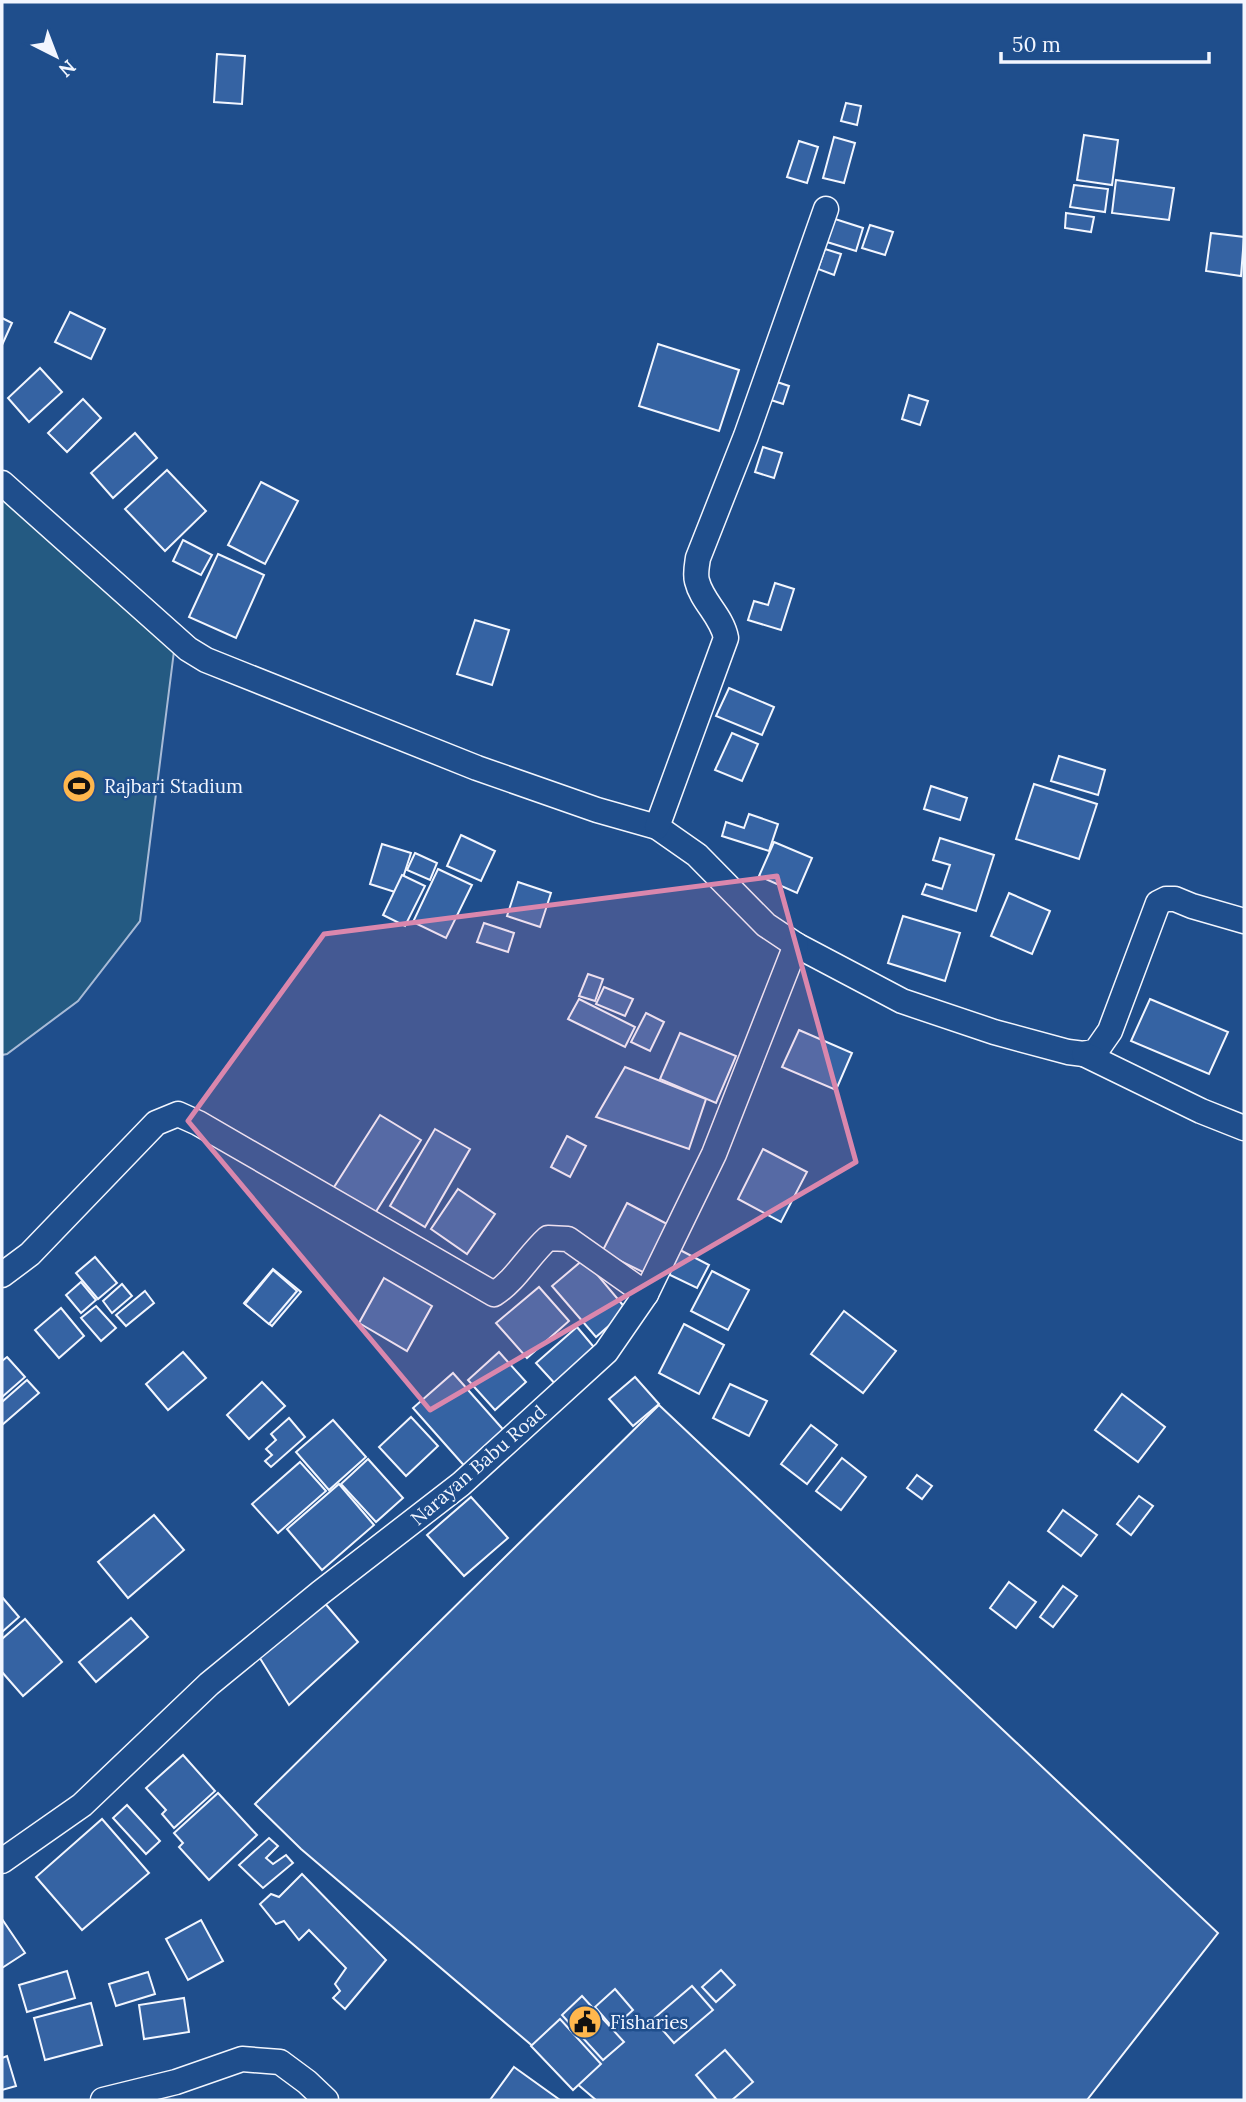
<svg xmlns="http://www.w3.org/2000/svg" width="1246" height="2102" font-family="Lora,serif">
<style>
.green{fill:#245a82;stroke:#a8bbd7;stroke-width:2}
.building{fill:#3563a3;stroke:#f2f6ff;stroke-width:2}
.lines{fill:none;stroke-linecap:round;stroke-linejoin:round}
.street-casing{stroke:#f2f6ff;stroke-width:27}
.street{stroke:#1f4e8c;stroke-width:24}
.marked{fill:#da87ad;fill-opacity:0.2;stroke:#da87ad;stroke-width:5;stroke-linejoin:round}
.labels{text-anchor:middle;dominant-baseline:central;stroke-width:5;stroke-linejoin:round;paint-order:stroke}
.poi-label{font-size:19px;fill:#f2f6ff;stroke:#1f4e8c;text-anchor:start}
.street-label{font-size:19px;fill:#f2f6ff;stroke:#1f4e8c}
</style>
<rect width="100%" height="100%" fill="#1f4e8c"/>
<path class="green" d="M2 494 174 651 140 921 78 1001 7 1054 2 1055Z"/>
<g class="building">
<path d="M217 54 245 56 242 104 214 102Z"/>
<path d="M846 103 861 106 857 125 841 121Z"/>
<path d="M1084 135 1118 140 1112 185 1077 180Z"/>
<path d="M834 137 855 143 844 183 823 178Z"/>
<path d="M799 141 818 147 807 183 787 177Z"/>
<path d="M1116 180 1174 188 1169 220 1112 213Z"/>
<path d="M1074 185 1108 189 1105 212 1070 207Z"/>
<path d="M1066 213 1094 217 1091 232 1065 228Z"/>
<path d="M835 219 863 228 856 251 827 242Z"/>
<path d="M870 225 893 232 885 255 862 248Z"/>
<path d="M1211 233 1244 237 1241 276 1206 271Z"/>
<path d="M825 249 841 254 834 275 818 269Z"/>
<path d="M70 312 105 329 91 359 55 342Z"/>
<path d="M2 318 12 323 2 345Z"/>
<path d="M658 344 739 370 719 431 639 406Z"/>
<path d="M40 368 62 392 29 422 8 398Z"/>
<path d="M774 381 789 386 783 404 768 399Z"/>
<path d="M909 395 928 401 920 425 902 419Z"/>
<path d="M83 399 101 418 67 452 48 433Z"/>
<path d="M135 433 157 458 113 498 91 473Z"/>
<path d="M763 447 782 453 774 478 755 472Z"/>
<path d="M167 470 206 511 165 551 125 509Z"/>
<path d="M261 482 298 501 265 564 228 545Z"/>
<path d="M183 540 212 555 201 575 173 561Z"/>
<path d="M218 554 264 575 236 638 189 617Z"/>
<path d="M775 583 794 589 781 630 748 620 754 601 768 605Z"/>
<path d="M475 620 509 630 492 685 457 674Z"/>
<path d="M729 688 774 707 762 735 716 716Z"/>
<path d="M732 733 758 744 742 781 715 770Z"/>
<path d="M1059 756 1105 770 1098 795 1051 781Z"/>
<path d="M1034 784 1097 804 1079 859 1016 839Z"/>
<path d="M931 786 967 798 960 820 924 809Z"/>
<path d="M749 814 778 824 769 851 722 836 726 822 744 828Z"/>
<path d="M461 835 495 851 481 881 447 866Z"/>
<path d="M940 838 994 855 976 911 922 894 926 884 942 889 950 865 933 860Z"/>
<path d="M774 842 812 858 797 893 759 876Z"/>
<path d="M382 844 411 853 398 893 370 884Z"/>
<path d="M415 853 437 863 430 880 407 870Z"/>
<path d="M438 869 472 885 446 938 413 922Z"/>
<path d="M402 875 425 886 405 926 383 915Z"/>
<path d="M518 882 551 893 540 927 507 916Z"/>
<path d="M1009 893 1050 911 1032 954 991 936Z"/>
<path d="M903 916 960 933 945 981 888 963Z"/>
<path d="M484 923 514 933 508 952 477 942Z"/>
<path d="M588 974 603 979 595 1001 579 996Z"/>
<path d="M604 987 633 999 625 1016 596 1004Z"/>
<path d="M579 999 635 1027 625 1047 568 1019Z"/>
<path d="M1150 999 1228 1032 1209 1074 1131 1041Z"/>
<path d="M646 1013 664 1022 650 1051 631 1042Z"/>
<path d="M799 1030 852 1053 836 1090 782 1067Z"/>
<path d="M680 1033 736 1056 716 1103 660 1079Z"/>
<path d="M625 1067 706 1099 689 1149 596 1117Z"/>
<path d="M380 1115 421 1140 370 1221 329 1195Z"/>
<path d="M435 1129 470 1149 425 1227 390 1206Z"/>
<path d="M567 1136 586 1146 570 1177 551 1167Z"/>
<path d="M763 1149 807 1172 781 1222 738 1199Z"/>
<path d="M458 1189 495 1214 467 1254 431 1229Z"/>
<path d="M627 1203 669 1225 645 1273 602 1252Z"/>
<path d="M680 1250 709 1265 697 1288 668 1274Z"/>
<path d="M95 1257 117 1283 98 1299 76 1273Z"/>
<path d="M584 1259 627 1310 596 1337 552 1286Z"/>
<path d="M273 1269 301 1292 272 1326 244 1303Z"/>
<path d="M273 1270 297 1291 269 1324 245 1304Z"/>
<path d="M712 1271 749 1290 728 1330 691 1311Z"/>
<path d="M384 1278 432 1306 407 1351 359 1323Z"/>
<path d="M81 1282 96 1300 81 1313 66 1295Z"/>
<path d="M122 1284 132 1296 112 1313 103 1301Z"/>
<path d="M539 1287 569 1321 527 1358 496 1323Z"/>
<path d="M145 1291 154 1303 126 1326 116 1315Z"/>
<path d="M96 1306 116 1328 101 1341 81 1318Z"/>
<path d="M61 1308 84 1336 59 1358 35 1330Z"/>
<path d="M844 1311 896 1351 863 1393 811 1354Z"/>
<path d="M684 1324 724 1345 699 1394 659 1373Z"/>
<path d="M577 1327 598 1352 558 1387 536 1363Z"/>
<path d="M183 1352 206 1378 168 1410 146 1384Z"/>
<path d="M499 1352 526 1382 495 1410 468 1380Z"/>
<path d="M7 1357 25 1377 2 1397V1361Z"/>
<path d="M453 1373 508 1435 468 1470 413 1408Z"/>
<path d="M635 1377 659 1404 633 1426 609 1399Z"/>
<path d="M27 1380 39 1393 2 1425V1402Z"/>
<path d="M262 1382 285 1406 249 1439 227 1415Z"/>
<path d="M730 1384 767 1401 749 1436 713 1418Z"/>
<path d="M1122 1394 1165 1427 1138 1462 1095 1430Z"/>
<path d="M659 1405 1218 1933 1087 2100H596L301 1849 255 1804Z"/>
<path d="M411 1417 438 1446 406 1476 379 1447Z"/>
<path d="M289 1418 305 1437 271 1467 265 1461 272 1455 266 1449 276 1440 271 1434Z"/>
<path d="M333 1420 366 1457 329 1490 296 1452Z"/>
<path d="M811 1425 837 1445 807 1484 781 1464Z"/>
<path d="M842 1458 866 1477 841 1510 816 1491Z"/>
<path d="M368 1459 403 1498 376 1522 341 1484Z"/>
<path d="M300 1462 326 1491 278 1533 252 1504Z"/>
<path d="M917 1475 932 1486 922 1499 907 1488Z"/>
<path d="M339 1484 374 1525 322 1570 287 1529Z"/>
<path d="M1139 1496 1153 1506 1131 1535 1117 1524Z"/>
<path d="M471 1497 508 1538 464 1576 427 1535Z"/>
<path d="M1063 1510 1097 1535 1081 1556 1048 1531Z"/>
<path d="M154 1515 184 1550 128 1598 98 1562Z"/>
<path d="M1009 1582 1036 1602 1016 1628 990 1608Z"/>
<path d="M1063 1586 1077 1596 1053 1627 1040 1617Z"/>
<path d="M2 1597 19 1617 2 1632Z"/>
<path d="M323 1601 358 1642 289 1705 258 1655Z"/>
<path d="M131 1618 148 1637 96 1682 79 1662Z"/>
<path d="M25 1619 62 1662 23 1696 2 1672V1639Z"/>
<path d="M183 1755 215 1791 174 1828 162 1814 166 1810 146 1788Z"/>
<path d="M218 1793 257 1835 209 1880 179 1847 183 1843 174 1833Z"/>
<path d="M127 1805 160 1841 146 1854 113 1818Z"/>
<path d="M102 1819 149 1873 82 1930 36 1877Z"/>
<path d="M269 1838 278 1846 266 1858 273 1864 286 1855 293 1863 263 1888 239 1865Z"/>
<path d="M302 1874 386 1960 345 2009 333 1998 340 1991 335 1984 346 1968 309 1930 299 1940 284 1921 276 1924 260 1904 271 1894 279 1897Z"/>
<path d="M2 1919 25 1953 2 1968Z"/>
<path d="M201 1920 223 1961 188 1980 166 1939Z"/>
<path d="M721 1970 735 1985 716 2002 702 1987Z"/>
<path d="M67 1971 75 1998 27 2012 19 1985Z"/>
<path d="M148 1972 155 1994 116 2006 109 1984Z"/>
<path d="M692 1986 713 2010 674 2043 653 2019Z"/>
<path d="M615 1989 633 2010 613 2028 595 2007Z"/>
<path d="M582 1996 624 2042 603 2060 562 2015Z"/>
<path d="M184 1998 189 2032 144 2039 139 2005Z"/>
<path d="M91 2003 102 2045 45 2060 34 2018Z"/>
<path d="M560 2019 601 2064 573 2090 531 2046Z"/>
<path d="M725 2050 753 2082 732 2100H717L696 2075Z"/>
<path d="M7 2056 16 2086 2 2090V2058Z"/>
<path d="M514 2067 560 2100H490Z"/>
</g>
<g class="lines">
<defs>
<g id="street">
<path d="M2 483 188 649 206 660 477 768 597 810 657 827 697 855 766 925 796 945 902 1001 994 1032 1068 1052 1084 1054 1096 1051 1110 1031 1158 903 1166 899H1175L1192 906 1244 921"/>
<path d="M657 827 726 638C722 616 702 602 697 581 695 574 697 565 698 558L746 436 826 209"/>
<path d="M1084 1054 1201 1111 1244 1128"/>
<path d="M2 1275 30 1254 156 1123 178 1114 198 1123 494 1294C516 1280 528 1256 548 1238L568 1239 646 1294"/>
<path d="M2 1861 82 1805 209 1684 320 1593 461 1484 606 1352 646 1294 714 1154 796 945"/>
<path d="M103 2100 176 2082 242 2059 280 2062 307 2082 326 2100"/>
</g>
</defs>
<use href="#street" class="street-casing"/>
<use href="#street" class="street"/>
</g>
<path class="marked" d="M777 876 856 1162 430 1410 188 1121 324 934Z"/>
<defs>
<symbol id="stadium-disc" viewBox="-11 -11 22 22"><circle r="9.5" fill="#ffb74d" stroke="#1f4e8c"/><path d="M0-5a6.5 5 0 1 0 0 10a6.5 5 0 1 0 0-10ZM-3.5-1.8h7v3.6h-7Z" fill="#111"/></symbol>
<symbol id="civic-disc" viewBox="-11 -11 22 22"><circle r="9.5" fill="#ffb74d" stroke="#1f4e8c"/><path d="M-.6-6.5H3V-4.5H.6V-3L4-1V1h2V6H-6V1h2V-1L-.6-3ZM-1.2 2.5V6h2.4V2.5Z" fill="#111"/></symbol>
</defs>
<g fill-rule="evenodd">
<use href="#stadium-disc" x="60" y="767" width="38" height="38"/>
<use href="#civic-disc" x="566" y="2003" width="38" height="38"/>
</g>
<g class="labels">
<g class="poi-label">
<text x="104" y="786">Rajbari Stadium</text>
<text x="610" y="2022">Fisharies</text>
</g>
<g class="street-label">
<text transform="translate(478 1465) rotate(-41)">Narayan Babu Road</text>
</g>
</g>
<rect width="1246" height="2102" fill="none" stroke="#f2f6ff" stroke-width="7"/>
<g transform="translate(56 56) rotate(138)" stroke="#1f4e8c" stroke-width="5" paint-order="stroke">
<path d="M0-5L12 26L0 18L-12 26Z" fill="#f2f6ff"/>
<text y="-10" font-size="19" font-weight="bold" text-anchor="middle" fill="#f2f6ff">N</text>
</g>
<path d="M1001 52v10h208v-10" fill="none" stroke="#f2f6ff" stroke-width="3.5"/>
<text x="1012" y="52" font-size="21" fill="#f2f6ff" stroke="#1f4e8c" stroke-width="5" paint-order="stroke">50 m</text>
</svg>
